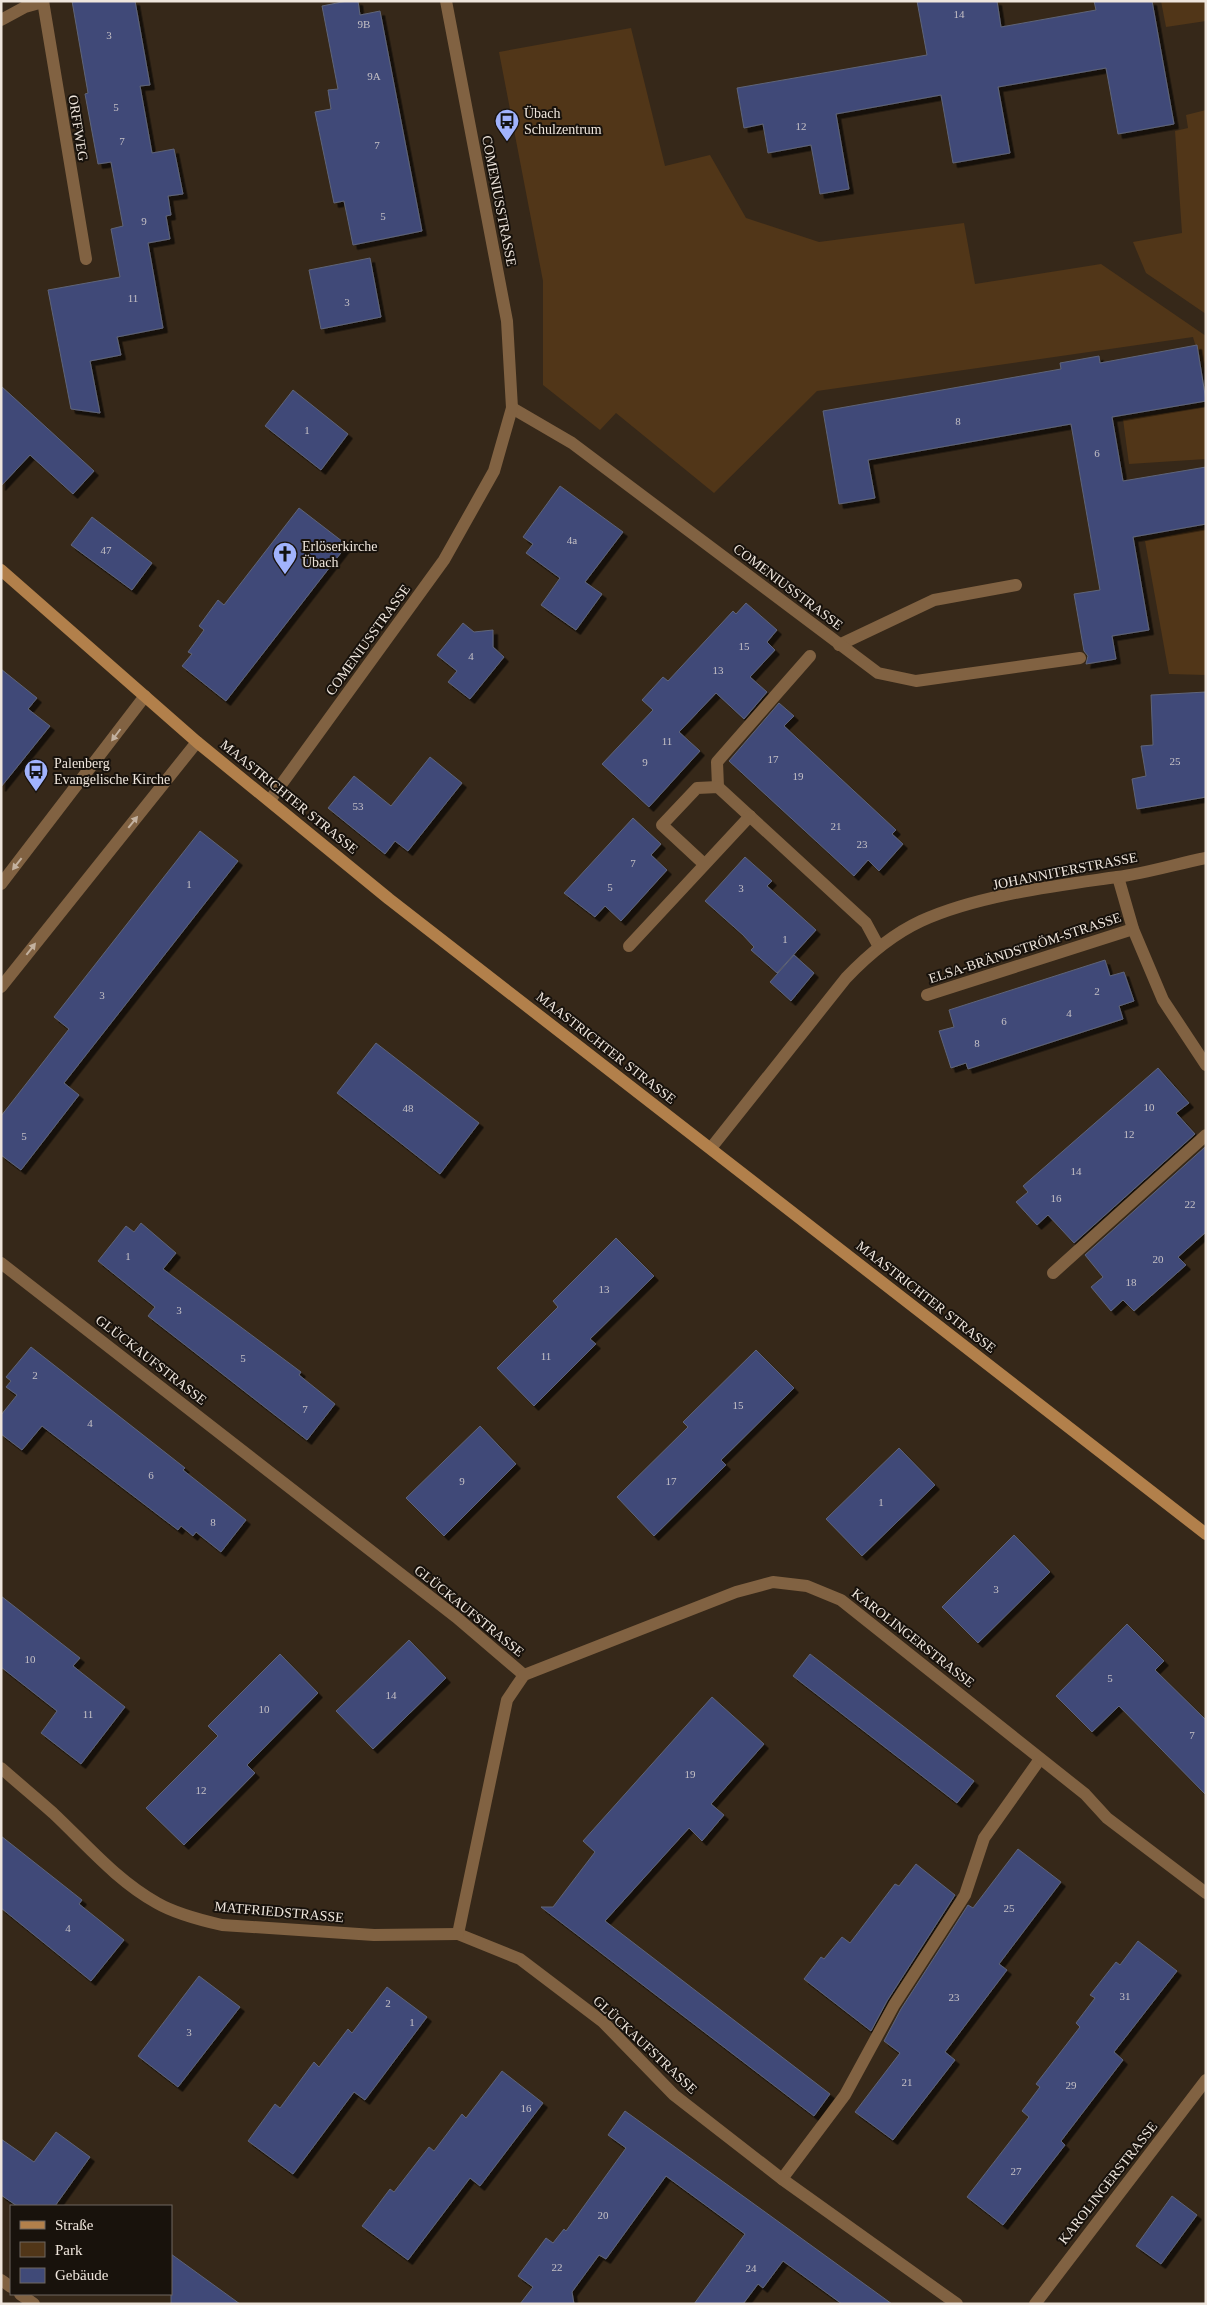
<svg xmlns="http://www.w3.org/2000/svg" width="1207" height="2305" font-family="Georgia,serif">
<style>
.green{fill:#513618}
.building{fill:#404a78;stroke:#5f6478;filter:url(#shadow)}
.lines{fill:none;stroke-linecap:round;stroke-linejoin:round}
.lane{stroke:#816242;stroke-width:12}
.street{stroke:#816242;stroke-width:12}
.secondary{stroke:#b2804b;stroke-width:12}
.oneway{fill:#c3b19f}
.labels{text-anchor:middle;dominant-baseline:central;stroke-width:4;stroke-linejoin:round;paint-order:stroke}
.number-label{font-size:11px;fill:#c3bfc4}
.poi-label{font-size:14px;fill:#efe6dd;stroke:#18120c;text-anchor:start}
.street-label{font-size:14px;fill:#efe6dd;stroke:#18120c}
</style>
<defs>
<filter id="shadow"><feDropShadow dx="4.5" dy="4.5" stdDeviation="0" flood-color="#0009"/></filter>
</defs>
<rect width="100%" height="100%" fill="#362819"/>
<g class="green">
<path d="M1161 1H1206V21L1166 27Z"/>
<path d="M631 28 665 166 710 155 746 218 819 242 964 223 975 284 1101 264 1206 336V381L1193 337 817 391 714 493 616 413 600 430 543 385V281L499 52Z"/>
<path d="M1206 110V314L1146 273 1133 242 1182 233 1175 131 1188 128 1186 115Z"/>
<path d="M1206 407V459L1129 464 1123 419Z"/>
<path d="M1206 527V675L1169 674 1145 541Z"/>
</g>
<g class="building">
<path d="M72 1H135L150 85 140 86 152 153 174 149 183 194 168 196 171 215 166 216 170 239 148 243 163 328 117 337 121 355 90 361 100 413 71 409 48 290 120 277 111 229 123 226 111 162 98 164 85 94 88 93Z"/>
<path d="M347 1H358L360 15 380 11 422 231 353 245 344 201 334 203 315 112 331 109 328 90 338 89 322 6Z"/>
<path d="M917 1H997L1001 27 1096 10 1094 1H1152L1174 124 1118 134 1106 68 998 87 1010 153 953 163 941 95 836 114 849 189 820 194 811 145 768 153 763 124 744 128 737 88 927 55Z"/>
<path d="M370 258 381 317 321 329 309 270Z"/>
<path d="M1197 345 1206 401 1112 417 1123 481 1206 467V524L1133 537 1149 630 1112 636 1116 659 1086 664 1088 656 1084 651 1074 594 1100 590 1071 424 868 460 875 498 839 504 823 411 1061 369 1060 363 1099 356 1100 363Z"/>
<path d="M1 386 94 471 73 494 30 455 1 486Z"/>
<path d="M293 390 348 434 321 470 265 426Z"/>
<path d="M560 486 623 532 585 582 602 594 576 630 541 605 560 578 526 553 533 544 523 537Z"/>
<path d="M299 508 347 545 226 701 182 666 192 654 188 652 204 630 199 626 218 600 224 605Z"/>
<path d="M92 517 152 563 132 590 71 545Z"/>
<path d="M746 603 777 630 767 642 775 650 750 677 767 692 744 719 716 693 679 732 700 751 649 807 602 764 653 710 642 700 663 677 668 681 733 611 736 614Z"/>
<path d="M463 623 474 632 493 630V647L504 657 470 699 448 682 457 671 437 655Z"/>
<path d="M1 669 37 698 28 709 50 726 1 787Z"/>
<path d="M1206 692V797L1137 809 1132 779 1146 776 1141 746 1153 745 1151 695Z"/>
<path d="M779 703 794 716 784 726 896 830 892 834 903 844 879 871 868 860 854 876 729 761Z"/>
<path d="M430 757 462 783 408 851 395 841 385 854 328 808 354 776 391 806Z"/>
<path d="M633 818 661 844 651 855 667 870 621 921 605 906 595 917 564 893Z"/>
<path d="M200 831 238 861 64 1083 79 1095 21 1170 1 1155V1116L69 1029 54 1017Z"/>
<path d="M745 857 772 881 767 886 816 930 777 973 751 950 754 947 743 935 705 901Z"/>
<path d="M794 955 814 973 791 1001 770 982Z"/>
<path d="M1105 960 1110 976 1124 972 1134 1001 1119 1006 1123 1019 968 1069 966 1063 951 1068 939 1031 954 1027 949 1010Z"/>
<path d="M376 1043 479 1123 440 1174 337 1093Z"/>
<path d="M1158 1068 1189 1103 1176 1113 1195 1134 1074 1243 1048 1215 1037 1225 1016 1202 1028 1192 1023 1186Z"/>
<path d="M1205 1147 1206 1232 1178 1257 1186 1265 1134 1311 1123 1300 1111 1311 1091 1287 1103 1277 1085 1255Z"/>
<path d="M141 1223 176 1253 163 1269 301 1372 299 1375 335 1404 307 1440 148 1316 155 1307 98 1261 126 1226 134 1232Z"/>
<path d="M616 1238 654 1276 590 1339 596 1344 534 1406 497 1368 558 1307 553 1301Z"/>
<path d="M31 1347 185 1468 183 1470 246 1520 221 1552 196 1532 193 1536 181 1526 178 1530 42 1426 22 1450 1 1434V1415L17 1395 6 1387 11 1381 6 1377Z"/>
<path d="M756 1350 794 1388 721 1460 726 1465 654 1536 617 1497 688 1427 683 1422Z"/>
<path d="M480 1426 516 1464 444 1536 406 1498Z"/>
<path d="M899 1448 935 1485 862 1556 826 1519Z"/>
<path d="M1014 1535 1050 1572 978 1643 942 1607Z"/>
<path d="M1 1596 80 1658 73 1666 125 1707 81 1764 41 1733 57 1711 1 1667Z"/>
<path d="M1127 1624 1164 1661 1155 1670 1206 1720V1795L1119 1706 1092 1732 1056 1696Z"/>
<path d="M409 1640 446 1678 373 1749 336 1711Z"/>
<path d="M280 1654 318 1693 247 1765 255 1773 184 1845 146 1808 218 1736 208 1726Z"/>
<path d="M810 1654 974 1781 957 1803 793 1676Z"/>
<path d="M712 1697 764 1744 711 1804 724 1815 702 1841 689 1828 605 1921 830 2094 814 2116 541 1907H553L595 1852 583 1841Z"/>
<path d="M1 1836 82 1900 79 1904 124 1940 91 1981 1 1908Z"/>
<path d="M1018 1849 1061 1882 999 1964 1007 1970 945 2052 955 2060 893 2140 855 2112 900 2053 884 2041 901 2009 968 1905 973 1908Z"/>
<path d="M916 1864 955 1895 887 2001 871 2031 804 1979 821 1957 824 1959 842 1937 850 1943 895 1884 899 1886Z"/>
<path d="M1138 1941 1177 1971 1114 2052 1123 2060 1061 2141 1065 2145 1003 2225 967 2197 1029 2117 1022 2111 1040 2087 1036 2084 1080 2027 1076 2023 1095 1998 1090 1995 1116 1962 1120 1965Z"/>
<path d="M199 1976 240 2007 178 2087 138 2056Z"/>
<path d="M387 1987 427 2017 365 2100 354 2092 293 2174 248 2141 275 2104 280 2108 314 2062 319 2067 348 2029 352 2033Z"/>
<path d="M502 2071 543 2103 480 2186 470 2178 408 2260 362 2226 390 2189 394 2192 429 2147 434 2151 462 2114 466 2118Z"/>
<path d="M625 2111 754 2204 892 2304H842L783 2261 763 2288 758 2284 743 2304H694L745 2234 666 2176 606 2259 599 2255 572 2292 574 2304H520L533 2287 518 2276 546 2238 553 2243 564 2229 566 2231 626 2148 608 2135Z"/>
<path d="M56 2132 90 2157 55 2206H17L1 2195V2139L34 2162Z"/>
<path d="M1172 2196 1197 2215 1161 2264 1136 2246Z"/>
<path d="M171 2254 240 2304H171Z"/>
</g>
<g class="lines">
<g class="lane">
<path d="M839 645 934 600 1016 585"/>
<path d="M718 787 717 762 810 656"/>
<path d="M704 864 662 825 697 788 718 787 866 923 879 947"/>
<path d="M629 946 750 816"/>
<path d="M927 995 1133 929"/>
<path d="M1053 1273 1206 1135"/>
<path d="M782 2179 845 2095 894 2005 965 1895 984 1838 1040 1759"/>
</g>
<g class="street">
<path d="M43 1 86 259"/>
<path d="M1 20 25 7 43 2"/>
<path d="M512 408 572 443 878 673 916 681 1080 658"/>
<path d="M270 800 444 560 494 471 512 408 507 321 446 1"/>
<path d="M1118 877 1133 929 1163 1000 1206 1065"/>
<path d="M1 884 145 696"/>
<path d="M1 987 197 742"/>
<path d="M711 1148 846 978C867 956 893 934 921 921 978 895 1055 886 1117 877 1147 873 1176 864 1206 858"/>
<path d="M1 1263 456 1617 524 1675"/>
<path d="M524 1675 507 1700 458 1934 520 1959 603 2022 674 2095 782 2179 957 2304"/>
<path d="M524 1675 736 1592 773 1582 807 1586 841 1600 1085 1794 1107 1818 1206 1893"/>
<path d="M1 1768C18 1783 36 1798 53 1813 87 1845 116 1880 157 1903 176 1914 200 1920 222 1925L374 1935 458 1934"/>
<path d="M1 2280 11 2287"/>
<path d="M20 2294 34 2304"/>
<path d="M1035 2304 1206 2080"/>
</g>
<path class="secondary" d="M1 570 197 742 389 899 1206 1534"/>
</g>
<defs><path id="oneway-solid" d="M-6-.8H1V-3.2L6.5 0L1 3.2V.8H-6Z" transform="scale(1.25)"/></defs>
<g class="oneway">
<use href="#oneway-solid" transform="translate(116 735) rotate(127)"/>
<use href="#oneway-solid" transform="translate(133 822) rotate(-51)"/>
<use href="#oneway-solid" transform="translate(17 864) rotate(128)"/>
<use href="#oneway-solid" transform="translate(31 949) rotate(-52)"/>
</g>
<defs>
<symbol id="bus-pin" viewBox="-11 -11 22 30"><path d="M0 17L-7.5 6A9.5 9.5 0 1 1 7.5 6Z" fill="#a1b3fd" stroke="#18120c"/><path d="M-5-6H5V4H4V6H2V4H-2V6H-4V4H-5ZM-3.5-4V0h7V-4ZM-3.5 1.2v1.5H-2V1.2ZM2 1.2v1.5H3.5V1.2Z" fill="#111"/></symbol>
<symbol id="church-pin" viewBox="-11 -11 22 30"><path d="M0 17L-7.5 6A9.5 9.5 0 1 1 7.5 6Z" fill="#a1b3fd" stroke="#18120c"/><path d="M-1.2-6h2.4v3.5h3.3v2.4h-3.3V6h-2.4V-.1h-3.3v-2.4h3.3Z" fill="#111"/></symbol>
</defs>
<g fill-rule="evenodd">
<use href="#bus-pin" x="493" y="107" width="28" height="38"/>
<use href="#church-pin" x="271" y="540" width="28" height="38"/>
<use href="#bus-pin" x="22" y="757" width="28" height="38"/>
</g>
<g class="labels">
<g class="number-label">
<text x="959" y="14">14</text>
<text x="364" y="24">9B</text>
<text x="109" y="35">3</text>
<text x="374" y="76">9A</text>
<text x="116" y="107">5</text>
<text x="801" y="126">12</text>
<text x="122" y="141">7</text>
<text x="377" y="145">7</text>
<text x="383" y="216">5</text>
<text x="144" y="221">9</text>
<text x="133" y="298">11</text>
<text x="347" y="302">3</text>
<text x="958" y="421">8</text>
<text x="307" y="430">1</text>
<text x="1097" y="453">6</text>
<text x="572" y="540">4a</text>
<text x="106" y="550">47</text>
<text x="744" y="646">15</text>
<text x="471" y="656">4</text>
<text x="718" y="670">13</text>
<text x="667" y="741">11</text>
<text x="773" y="759">17</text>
<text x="1175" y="761">25</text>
<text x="645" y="762">9</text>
<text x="798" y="776">19</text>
<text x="358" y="806">53</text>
<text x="836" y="826">21</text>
<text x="862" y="844">23</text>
<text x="633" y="863">7</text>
<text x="189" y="884">1</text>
<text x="610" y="887">5</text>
<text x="741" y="888">3</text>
<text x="785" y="939">1</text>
<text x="1097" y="991">2</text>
<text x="102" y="995">3</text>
<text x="1069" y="1013">4</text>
<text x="1004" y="1021">6</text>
<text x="977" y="1043">8</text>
<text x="1149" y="1107">10</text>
<text x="408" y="1108">48</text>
<text x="1129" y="1134">12</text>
<text x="24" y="1136">5</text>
<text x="1076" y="1171">14</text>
<text x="1056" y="1198">16</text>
<text x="1190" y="1204">22</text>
<text x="128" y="1256">1</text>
<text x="1158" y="1259">20</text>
<text x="1131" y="1282">18</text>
<text x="604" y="1289">13</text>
<text x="179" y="1310">3</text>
<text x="546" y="1356">11</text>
<text x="243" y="1358">5</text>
<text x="35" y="1375">2</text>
<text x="738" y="1405">15</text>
<text x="305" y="1409">7</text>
<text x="90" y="1423">4</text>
<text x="151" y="1475">6</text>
<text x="462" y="1481">9</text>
<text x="671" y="1481">17</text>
<text x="881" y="1502">1</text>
<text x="213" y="1522">8</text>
<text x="996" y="1589">3</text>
<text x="30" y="1659">10</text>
<text x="1110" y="1678">5</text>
<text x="391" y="1695">14</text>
<text x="264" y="1709">10</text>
<text x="88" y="1714">11</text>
<text x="1192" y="1735">7</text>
<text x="690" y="1774">19</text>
<text x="201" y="1790">12</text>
<text x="1009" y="1908">25</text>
<text x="68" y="1928">4</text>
<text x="1125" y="1996">31</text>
<text x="954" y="1997">23</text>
<text x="388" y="2003">2</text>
<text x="412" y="2022">1</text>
<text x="189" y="2032">3</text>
<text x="907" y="2082">21</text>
<text x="1071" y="2085">29</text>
<text x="526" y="2108">16</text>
<text x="1016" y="2171">27</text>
<text x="603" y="2215">20</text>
<text x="557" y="2267">22</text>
<text x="751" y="2268">24</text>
</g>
<g class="poi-label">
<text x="524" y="113">Übach<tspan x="524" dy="16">Schulzentrum</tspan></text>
<text x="302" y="546">Erlöserkirche<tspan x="302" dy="16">Übach</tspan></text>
<text x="54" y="763">Palenberg<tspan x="54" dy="16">Evangelische Kirche</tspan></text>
</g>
<g class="street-label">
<text transform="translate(78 128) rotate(81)">ORFFWEG</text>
<text transform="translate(499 201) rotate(79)">COMENIUSSTRASSE</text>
<text transform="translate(788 587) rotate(37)">COMENIUSSTRASSE</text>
<text transform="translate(368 640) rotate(-54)">COMENIUSSTRASSE</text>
<text transform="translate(289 797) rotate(39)">MAASTRICHTER STRASSE</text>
<text transform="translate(1065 871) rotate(-11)">JOHANNITERSTRASSE</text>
<text transform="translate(1025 948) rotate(-18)">ELSA-BRÄNDSTRÖM-STRASSE</text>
<text transform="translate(606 1048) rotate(38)">MAASTRICHTER STRASSE</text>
<text transform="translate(926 1297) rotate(38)">MAASTRICHTER STRASSE</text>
<text transform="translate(151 1360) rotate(38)">GLÜCKAUFSTRASSE</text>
<text transform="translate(469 1611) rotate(39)">GLÜCKAUFSTRASSE</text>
<text transform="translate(913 1638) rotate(38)">KAROLINGERSTRASSE</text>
<text transform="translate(279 1912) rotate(5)">MATFRIEDSTRASSE</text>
<text transform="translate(645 2045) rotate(43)">GLÜCKAUFSTRASSE</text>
<text transform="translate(1108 2183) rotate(-52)">KAROLINGERSTRASSE</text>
</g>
</g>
<rect width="1207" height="2305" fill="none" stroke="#efe6dd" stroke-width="5"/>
<rect x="10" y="2205" width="162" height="90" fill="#18120c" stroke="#6e6760"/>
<rect x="20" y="2221" width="25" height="8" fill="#b2804b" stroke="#6e6760"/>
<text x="55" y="2230" font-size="15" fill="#efe6dd">Straße</text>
<rect x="20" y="2242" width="25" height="15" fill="#513618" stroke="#6e6760"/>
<text x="55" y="2255" font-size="15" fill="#efe6dd">Park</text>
<rect x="20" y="2268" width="25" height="15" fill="#404a78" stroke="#6e6760"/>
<text x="55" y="2280" font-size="15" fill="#efe6dd">Gebäude</text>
</svg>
